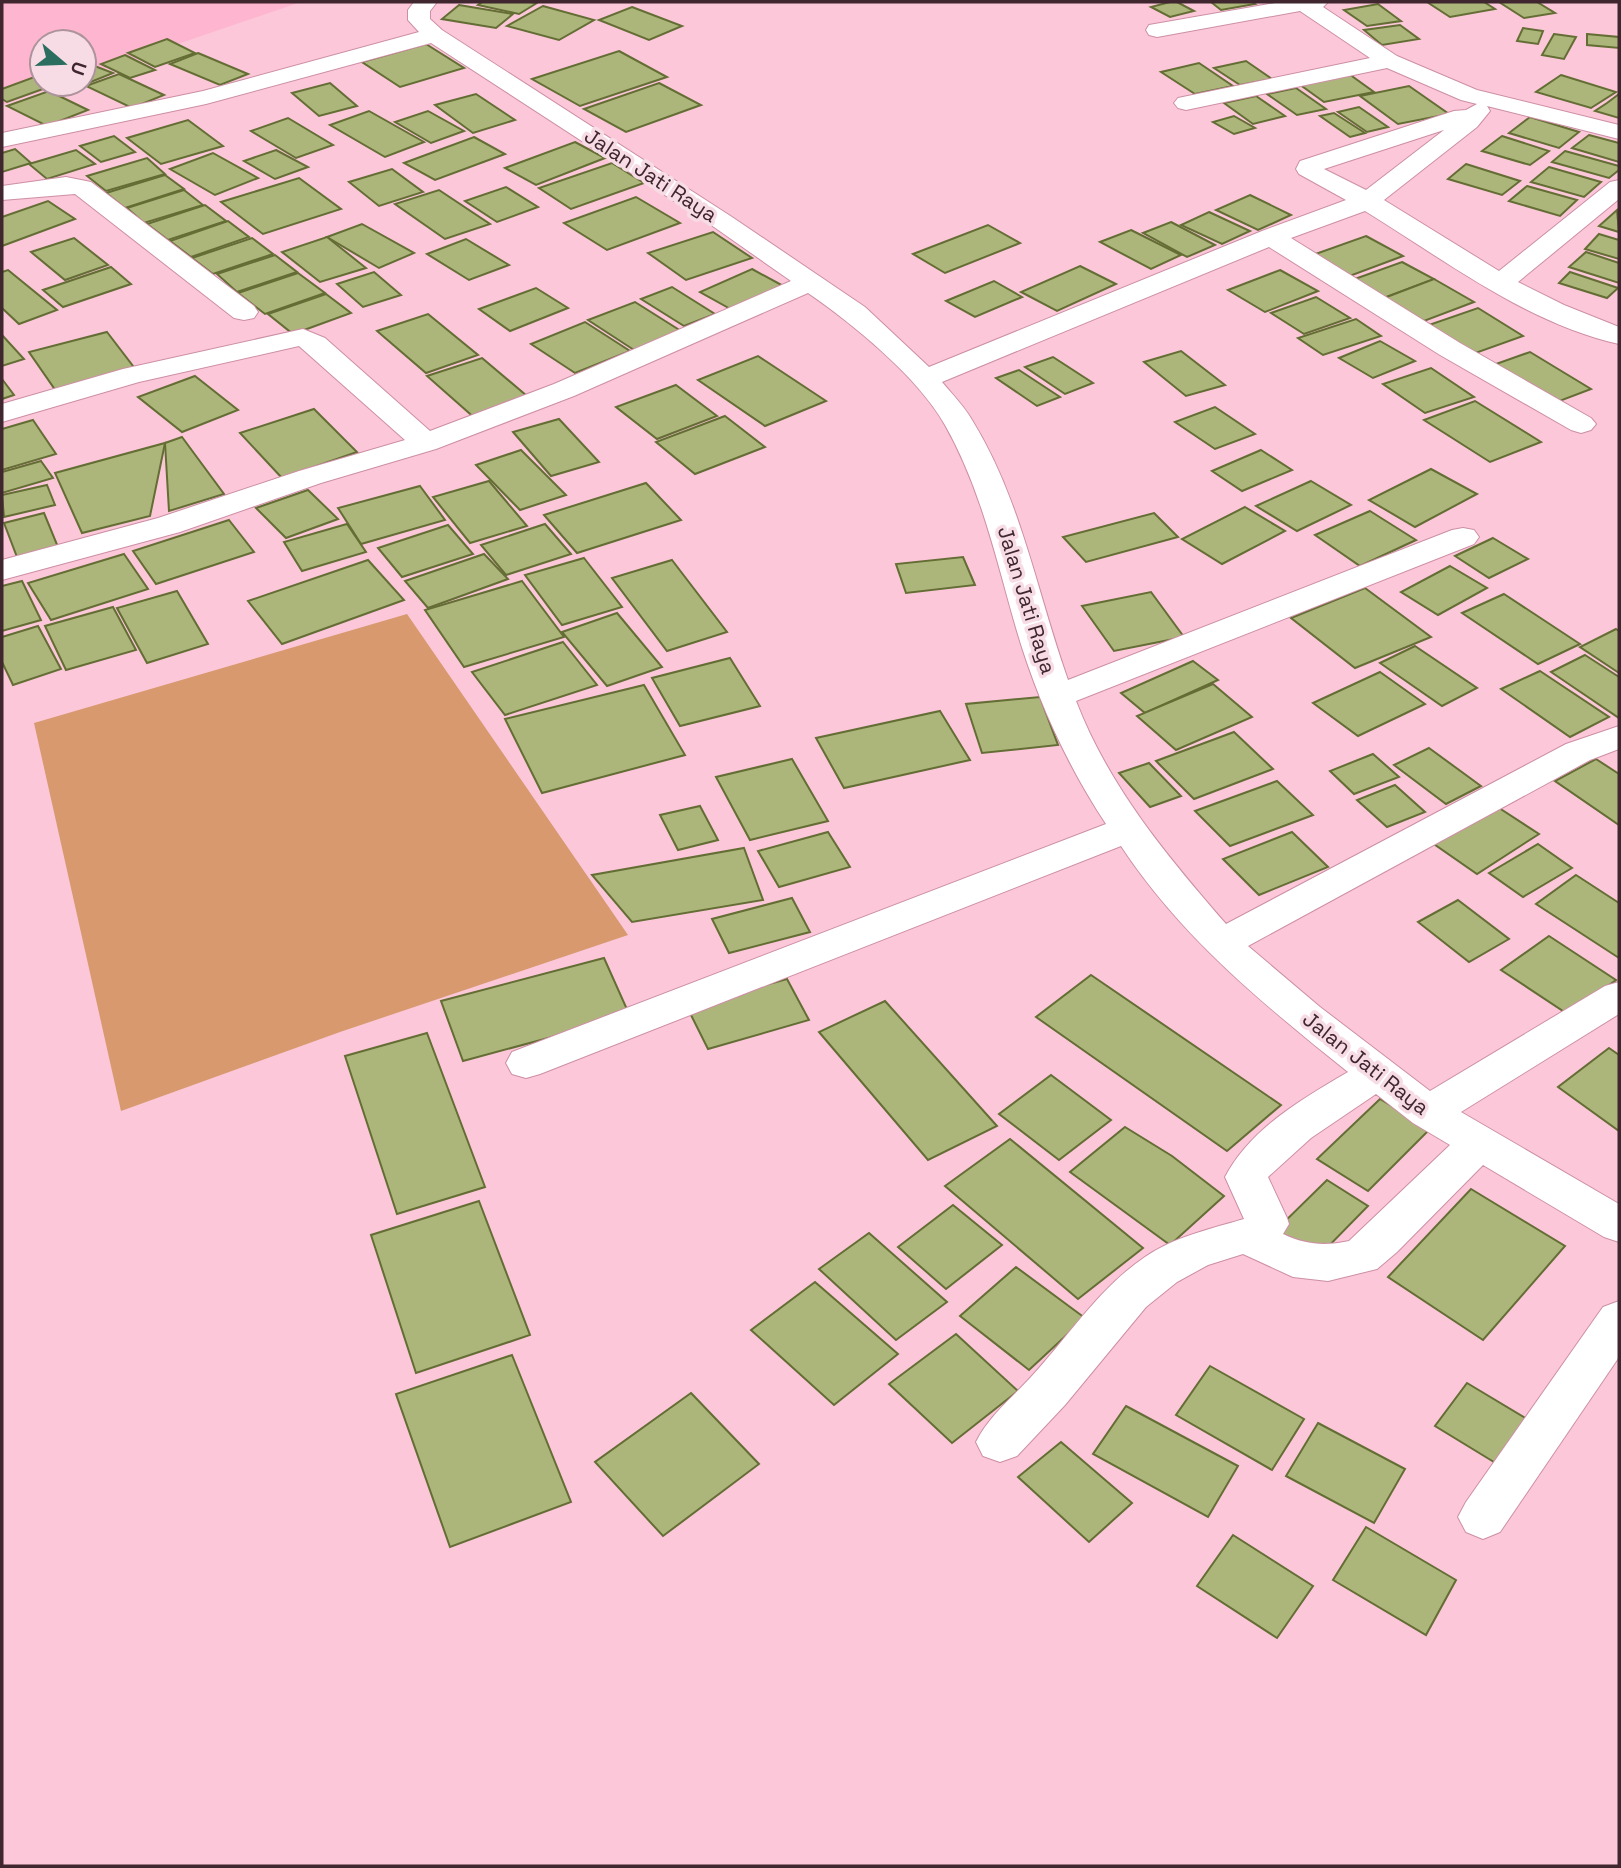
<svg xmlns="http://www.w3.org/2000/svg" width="1621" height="1868" font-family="'Space Grotesk',sans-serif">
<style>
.built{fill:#feb5cf}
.green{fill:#d7996d}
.building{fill:#acb67b;stroke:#646d34;stroke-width:2}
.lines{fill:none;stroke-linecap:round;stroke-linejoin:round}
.minor-casing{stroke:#cd8fa5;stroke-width:2}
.minor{fill:#fff;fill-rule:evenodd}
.labels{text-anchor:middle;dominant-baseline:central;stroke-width:7;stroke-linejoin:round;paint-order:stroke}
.street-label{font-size:21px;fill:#3f262f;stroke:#f7dce5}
</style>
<rect width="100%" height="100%" fill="#fbc7d9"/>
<path class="built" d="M2 2H301L84 76V42H42V84H62L2 105Z"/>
<path class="green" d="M407 614 628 935 340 1032 121 1111 34 723Z"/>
<g class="building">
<path d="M482 2H529L537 3 519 14 478 5Z"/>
<path d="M1170 2H1177L1194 11 1170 17 1151 7Z"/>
<path d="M1211 2H1252L1255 4 1221 10Z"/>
<path d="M1427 2H1484L1495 9 1450 17Z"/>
<path d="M1499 2H1537L1555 13 1524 18Z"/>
<path d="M1378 4 1401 21 1367 26 1344 10Z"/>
<path d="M459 5 513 14 496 28 442 19Z"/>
<path d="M543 6 594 20 559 40 507 26Z"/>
<path d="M632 7 682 26 649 40 599 20Z"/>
<path d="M1400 25 1419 39 1382 45 1364 30Z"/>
<path d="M1523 28 1543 31 1538 44 1517 41Z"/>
<path d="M1554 34 1576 37 1564 59 1542 55Z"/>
<path d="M1587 34 1619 37V48L1587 45Z"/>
<path d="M167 39 195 53 155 67 128 53Z"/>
<path d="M426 44 464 68 400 87 362 62Z"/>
<path d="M619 51 667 77 580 106 532 79Z"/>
<path d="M198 53 248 74 220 85 170 64Z"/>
<path d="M125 55 155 70 130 78 101 64Z"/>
<path d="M1246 61 1272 79 1240 85 1214 68Z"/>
<path d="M1199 63 1233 86 1195 94 1161 72Z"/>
<path d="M92 65 113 73 76 88 68 84H84V68Z"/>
<path d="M119 74 164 95 132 108 86 86Z"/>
<path d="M1349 74 1374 92 1324 102 1299 84Z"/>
<path d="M1561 75 1616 92 1591 108 1536 92Z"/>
<path d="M37 76 42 79V84L54 85 7 102 2 99V89Z"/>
<path d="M330 83 357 106 319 116 292 93Z"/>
<path d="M659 83 701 105 626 132 584 109Z"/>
<path d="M1409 86 1449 114 1398 124 1360 96Z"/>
<path d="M1296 88 1326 109 1297 115 1267 94Z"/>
<path d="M49 91 88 110 47 126 7 106Z"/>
<path d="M476 94 515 120 473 133 435 105Z"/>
<path d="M1619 94V118L1595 111 1607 103Z"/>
<path d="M1256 96 1285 116 1253 124 1224 103Z"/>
<path d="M1359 107 1388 127 1367 132 1338 112Z"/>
<path d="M369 111 424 142 385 157 330 125Z"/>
<path d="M428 111 464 131 431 143 395 122Z"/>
<path d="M1334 113 1365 133 1350 137 1320 116Z"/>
<path d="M1234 116 1255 128 1234 134 1213 122Z"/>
<path d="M1530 117 1579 132 1559 148 1509 133Z"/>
<path d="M288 118 333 145 296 158 251 131Z"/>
<path d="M188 120 223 146 161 164 127 138Z"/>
<path d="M1589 135 1619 143V162L1572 148Z"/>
<path d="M114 136 135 152 101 162 80 146Z"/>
<path d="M1502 136 1549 151 1530 165 1482 151Z"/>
<path d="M474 137 505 154 435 180 404 163Z"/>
<path d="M575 142 605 158 536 185 505 168Z"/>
<path d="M15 149 31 163 2 172V153Z"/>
<path d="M76 150 95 164 47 179 29 164Z"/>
<path d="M276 150 308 167 275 179 244 161Z"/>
<path d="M1565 151 1619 166V170L1609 178 1552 162Z"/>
<path d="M213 153 258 178 215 195 170 169Z"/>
<path d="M147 158 165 174 106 191 87 176Z"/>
<path d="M612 163 644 183 571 209 539 188Z"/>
<path d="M1466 164 1520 181 1502 195 1448 179Z"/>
<path d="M1549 167 1601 182 1584 197 1531 182Z"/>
<path d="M392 169 423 192 379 206 349 182Z"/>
<path d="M165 175 184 189 125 208 106 193Z"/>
<path d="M299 178 341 209 263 234 221 202Z"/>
<path d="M1527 186 1577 200 1560 216 1509 201Z"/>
<path d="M506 187 538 207 497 222 465 201Z"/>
<path d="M184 190 203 205 144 223 127 208Z"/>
<path d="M439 190 490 224 445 239 395 204Z"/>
<path d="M1250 195 1291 215 1258 230 1216 210Z"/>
<path d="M636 197 680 223 607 250 564 223Z"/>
<path d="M48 201 75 219 2 246V217Z"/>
<path d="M205 205 226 221 168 240 147 224Z"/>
<path d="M1617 210 1619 232 1599 226Z"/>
<path d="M1209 212 1250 231 1222 244 1181 225Z"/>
<path d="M228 221 249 237 191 257 170 241Z"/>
<path d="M1171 222 1215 245 1187 257 1143 233Z"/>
<path d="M362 224 414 253 379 268 327 237Z"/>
<path d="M988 225 1020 243 945 273 913 254Z"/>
<path d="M1131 230 1181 255 1151 269 1100 242Z"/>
<path d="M713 232 752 258 686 280 648 253Z"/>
<path d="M1599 234 1619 240V259L1585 249Z"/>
<path d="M1366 236 1403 256 1347 277 1310 256Z"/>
<path d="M327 237 366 268 320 282 282 252Z"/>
<path d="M74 238 108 265 65 280 31 252Z"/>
<path d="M252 238 273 254 213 274 192 258Z"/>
<path d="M466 239 509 265 469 280 427 254Z"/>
<path d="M1586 252 1619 263V283L1569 267Z"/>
<path d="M275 255 297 272 237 292 217 274Z"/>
<path d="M1402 262 1434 279 1384 298 1352 280Z"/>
<path d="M1080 266 1116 284 1057 311 1021 292Z"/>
<path d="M111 267 131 284 63 307 43 290Z"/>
<path d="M752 269 787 288 734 311 700 292Z"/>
<path d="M8 270 57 310 19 324 2 308V272Z"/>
<path d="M1280 270 1318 291 1265 312 1228 290Z"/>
<path d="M374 272 401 295 363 307 337 284Z"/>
<path d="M1570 272 1618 288 1607 298 1559 283Z"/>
<path d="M298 273 325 293 265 314 238 293Z"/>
<path d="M1434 279 1474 302 1424 321 1384 298Z"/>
<path d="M994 281 1022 297 975 317 946 301Z"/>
<path d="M672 287 715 314 684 326 641 299Z"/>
<path d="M536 288 568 308 510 331 479 309Z"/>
<path d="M326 294 351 313 293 334 268 314Z"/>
<path d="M1316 297 1350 318 1304 334 1271 313Z"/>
<path d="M635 302 681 331 634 350 588 320Z"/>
<path d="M1478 308 1523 336 1470 355 1426 326Z"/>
<path d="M428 314 478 355 426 373 377 331Z"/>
<path d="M1356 319 1381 336 1323 355 1298 338Z"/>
<path d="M585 322 630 351 575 373 531 344Z"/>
<path d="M107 332 136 370 56 391 29 352Z"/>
<path d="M2 335 24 359 2 366Z"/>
<path d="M1380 341 1415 361 1373 378 1339 358Z"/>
<path d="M1181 351 1225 385 1186 396 1144 362Z"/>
<path d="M1530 352 1591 389 1557 402 1496 364Z"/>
<path d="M758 356 826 401 765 426 698 380Z"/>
<path d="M1053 357 1093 383 1065 394 1025 367Z"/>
<path d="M482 358 533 401 477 420 427 376Z"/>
<path d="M1431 368 1474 397 1425 413 1383 384Z"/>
<path d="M1019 370 1060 397 1037 406 996 378Z"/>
<path d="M195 376 238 410 182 432 138 397Z"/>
<path d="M2 379 14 395 2 399Z"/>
<path d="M676 385 717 416 657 439 616 407Z"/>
<path d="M1475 401 1541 442 1490 462 1424 420Z"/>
<path d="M1215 407 1255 434 1215 449 1175 422Z"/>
<path d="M314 409 357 452 282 478 240 433Z"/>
<path d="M725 416 765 447 695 474 656 442Z"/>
<path d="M559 419 599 462 551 476 513 432Z"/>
<path d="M33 420 56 454 2 470V429Z"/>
<path d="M182 437 224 494 169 511 165 443Z"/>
<path d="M165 443 150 516 82 533 55 473Z"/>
<path d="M521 450 566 495 520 510 476 465Z"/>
<path d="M1261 450 1292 470 1242 491 1212 471Z"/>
<path d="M41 461 53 478 2 493V472Z"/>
<path d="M1431 469 1477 494 1415 527 1369 500Z"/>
<path d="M489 481 527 526 470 543 433 497Z"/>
<path d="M1311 481 1351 505 1297 531 1256 506Z"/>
<path d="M646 483 681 520 577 553 544 515Z"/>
<path d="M47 485 55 505 4 517 2 495Z"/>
<path d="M420 486 445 520 361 544 338 508Z"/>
<path d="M308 490 338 519 286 538 256 508Z"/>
<path d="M1245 507 1285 531 1222 564 1182 539Z"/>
<path d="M1370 511 1416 540 1360 566 1315 535Z"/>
<path d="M44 513 58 547 17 557 4 523Z"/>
<path d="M1154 513 1178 537 1086 562 1063 537Z"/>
<path d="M229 520 254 552 156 584 133 551Z"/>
<path d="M347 524 366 552 302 571 284 542Z"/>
<path d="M545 524 571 554 506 575 481 545Z"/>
<path d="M448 525 473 554 402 577 378 548Z"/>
<path d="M1493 538 1528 559 1489 578 1455 556Z"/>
<path d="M124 554 148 589 51 620 28 583Z"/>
<path d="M484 554 508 579 428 608 405 581Z"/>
<path d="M963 557 975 585 906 593 896 564Z"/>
<path d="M584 558 622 607 562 625 525 575Z"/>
<path d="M368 560 404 600 282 644 248 601Z"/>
<path d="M672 560 727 632 667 651 612 578Z"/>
<path d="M1450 566 1487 588 1438 615 1401 592Z"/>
<path d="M22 581 41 620 2 631V586Z"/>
<path d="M522 581 564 637 464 667 425 610Z"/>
<path d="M1365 588 1431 637 1355 668 1291 618Z"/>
<path d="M177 591 208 644 147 663 117 608Z"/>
<path d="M1151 592 1184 637 1114 651 1082 606Z"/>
<path d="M1504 594 1580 644 1538 664 1462 613Z"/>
<path d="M113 607 136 650 66 670 45 626Z"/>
<path d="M617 613 662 667 607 686 562 632Z"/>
<path d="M38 626 61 669 13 685 2 662V637Z"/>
<path d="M1616 629 1619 631V673L1580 647Z"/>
<path d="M563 642 597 685 505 715 472 672Z"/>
<path d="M1415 646 1477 688 1442 706 1380 663Z"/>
<path d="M1585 655 1619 677V718L1551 672Z"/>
<path d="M730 658 760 706 680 726 652 678Z"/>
<path d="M1193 661 1218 680 1145 713 1121 693Z"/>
<path d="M1540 671 1609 717 1570 737 1501 689Z"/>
<path d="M1380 672 1425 704 1358 736 1313 703Z"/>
<path d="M1213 684 1252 717 1176 750 1137 716Z"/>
<path d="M644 685 685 755 542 793 505 719Z"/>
<path d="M1040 697 1058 745 982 753 966 704Z"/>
<path d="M940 711 970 760 844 788 816 738Z"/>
<path d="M1234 732 1273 769 1194 799 1156 761Z"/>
<path d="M1429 748 1481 786 1446 804 1394 765Z"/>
<path d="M1373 754 1399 777 1354 794 1330 771Z"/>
<path d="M792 759 828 821 750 840 716 777Z"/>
<path d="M1596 759 1619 774V825L1555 781Z"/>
<path d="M1149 763 1181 796 1150 807 1119 773Z"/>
<path d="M1277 781 1313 815 1230 846 1195 811Z"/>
<path d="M1395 785 1425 812 1387 827 1357 800Z"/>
<path d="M1493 804 1539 834 1477 874 1431 842Z"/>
<path d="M700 806 718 840 678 850 660 815Z"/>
<path d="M828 832 850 867 779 887 758 851Z"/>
<path d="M1292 832 1328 867 1259 895 1223 859Z"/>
<path d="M1538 844 1572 868 1523 897 1489 873Z"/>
<path d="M744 848 763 900 632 922 592 875Z"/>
<path d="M1576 875 1619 903V958L1536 904Z"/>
<path d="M792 898 810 932 729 953 712 919Z"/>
<path d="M1458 900 1509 939 1469 962 1418 922Z"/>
<path d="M1549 936 1616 980 1569 1015 1501 970Z"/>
<path d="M604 958 630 1016 463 1061 441 1001Z"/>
<path d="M1091 975 1281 1105 1227 1151 1036 1017Z"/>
<path d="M787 979 809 1020 708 1049 687 1007Z"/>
<path d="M885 1001 997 1126 928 1160 819 1032Z"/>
<path d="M427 1033 485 1187 397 1214 345 1056Z"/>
<path d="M1609 1048 1619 1055V1131L1558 1087Z"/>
<path d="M1051 1075 1111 1120 1059 1160 999 1114Z"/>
<path d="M1380 1099 1430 1129 1368 1191 1317 1159Z"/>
<path d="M1125 1127 1172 1156 1224 1196 1170 1245 1070 1172Z"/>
<path d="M1010 1139 1143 1248 1078 1299 945 1186Z"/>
<path d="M1327 1180 1368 1206 1316 1259 1275 1231Z"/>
<path d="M1471 1189 1565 1246 1483 1340 1388 1277Z"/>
<path d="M479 1201 530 1335 416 1373 371 1235Z"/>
<path d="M953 1205 1002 1245 946 1289 898 1247Z"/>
<path d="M869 1233 947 1302 896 1340 819 1269Z"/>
<path d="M1016 1267 1085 1318 1029 1370 960 1316Z"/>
<path d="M815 1282 898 1354 834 1405 751 1330Z"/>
<path d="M956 1334 1018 1391 952 1443 889 1384Z"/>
<path d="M512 1355 571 1502 450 1547 396 1394Z"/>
<path d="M1210 1366 1304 1419 1272 1470 1176 1415Z"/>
<path d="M1467 1383 1537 1425 1507 1470 1435 1426Z"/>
<path d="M691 1393 759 1464 663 1536 595 1462Z"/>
<path d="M1126 1406 1238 1466 1208 1517 1093 1454Z"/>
<path d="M1318 1423 1405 1469 1374 1523 1286 1476Z"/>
<path d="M1061 1442 1132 1503 1089 1542 1018 1477Z"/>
<path d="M1366 1527 1456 1580 1426 1635 1333 1580Z"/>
<path d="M1233 1535 1313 1586 1277 1638 1197 1586Z"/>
</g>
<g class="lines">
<defs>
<g id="minor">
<path d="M414 2H437L430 11V19L442 30 732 217 865 307 929 367 1262 231 1346 200 1299 174 1296 169 1300 161 1454 111 1466 110 1477 104 1461 100 1387 68 1186 110 1178 108 1174 103 1178 98 1370 58 1300 11 1157 37 1149 35 1146 30 1149 25 1281 2H1328L1323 7 1397 56 1477 90 1619 125V139L1487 106 1490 111 1477 127 1384 200 1499 271 1610 182 1619 180V199L1518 282 1564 305 1619 327V344C1526 323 1445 260 1365 211L1291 238 1460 343 1591 418 1596 424 1591 430 1581 433 1571 430 1440 355 1269 247 942 382C952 394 964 406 972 420 1021 499 1037 593 1068 680L1452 530 1463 528 1474 530 1479 537 1474 544 1076 701C1109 787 1167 856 1226 924L1566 744 1619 726V749L1590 760 1248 946 1320 1007 1430 1091 1605 986 1619 982V1014L1461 1112 1619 1204V1242L1604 1237 1483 1165 1397 1252 1377 1269 1328 1281 1293 1277 1243 1254 1208 1265 1177 1282 1146 1307 1065 1405 1017 1456 1000 1462 983 1456 976 1442C989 1416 1012 1398 1031 1377 1068 1337 1099 1288 1145 1257 1174 1237 1210 1229 1244 1219L1225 1177C1251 1128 1302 1099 1348 1072 1263 1004 1181 937 1121 846L540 1074 526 1078 512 1074 506 1063 512 1052 1106 824C1065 762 1034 692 1014 621 995 554 980 487 945 425 918 377 853 324 808 293L574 396 436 449 321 483 180 532 2 580V560L158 518 299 471 405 440 299 346 139 382 2 422V404L123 369 303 329 325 338 430 431 554 384 791 281 714 227 431 43 206 104 2 147V133L203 91 419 32 408 20V10ZM1444 130 1366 190 1324 169ZM1376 1094 1413 1123 1450 1145 1349 1241C1325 1246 1306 1245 1283 1234L1289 1224 1287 1218 1268 1177 1311 1138Z"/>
<path d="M66 177 91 182 254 306 258 312 254 318 244 320 234 318 75 194 2 200V186Z"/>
<path d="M1619 1301V1357L1500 1532 1483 1539 1466 1532 1458 1517 1466 1502 1603 1307Z"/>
</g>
</defs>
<use href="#minor" class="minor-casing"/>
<use href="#minor" class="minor"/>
</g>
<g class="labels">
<g class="street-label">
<text transform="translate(651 175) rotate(33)">Jalan Jati Raya</text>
<text transform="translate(1027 600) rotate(73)">Jalan Jati Raya</text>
<text transform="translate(1366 1063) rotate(38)">Jalan Jati Raya</text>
</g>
</g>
<rect width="1621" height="1868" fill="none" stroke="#3f262f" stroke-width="7"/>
<g transform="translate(63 63) rotate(109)"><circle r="33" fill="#f7dce5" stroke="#ad939c" stroke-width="2"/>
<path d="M0-5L12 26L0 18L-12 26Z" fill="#2b6e5f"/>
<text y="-10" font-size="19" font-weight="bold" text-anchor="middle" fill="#3f262f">U</text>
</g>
</svg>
